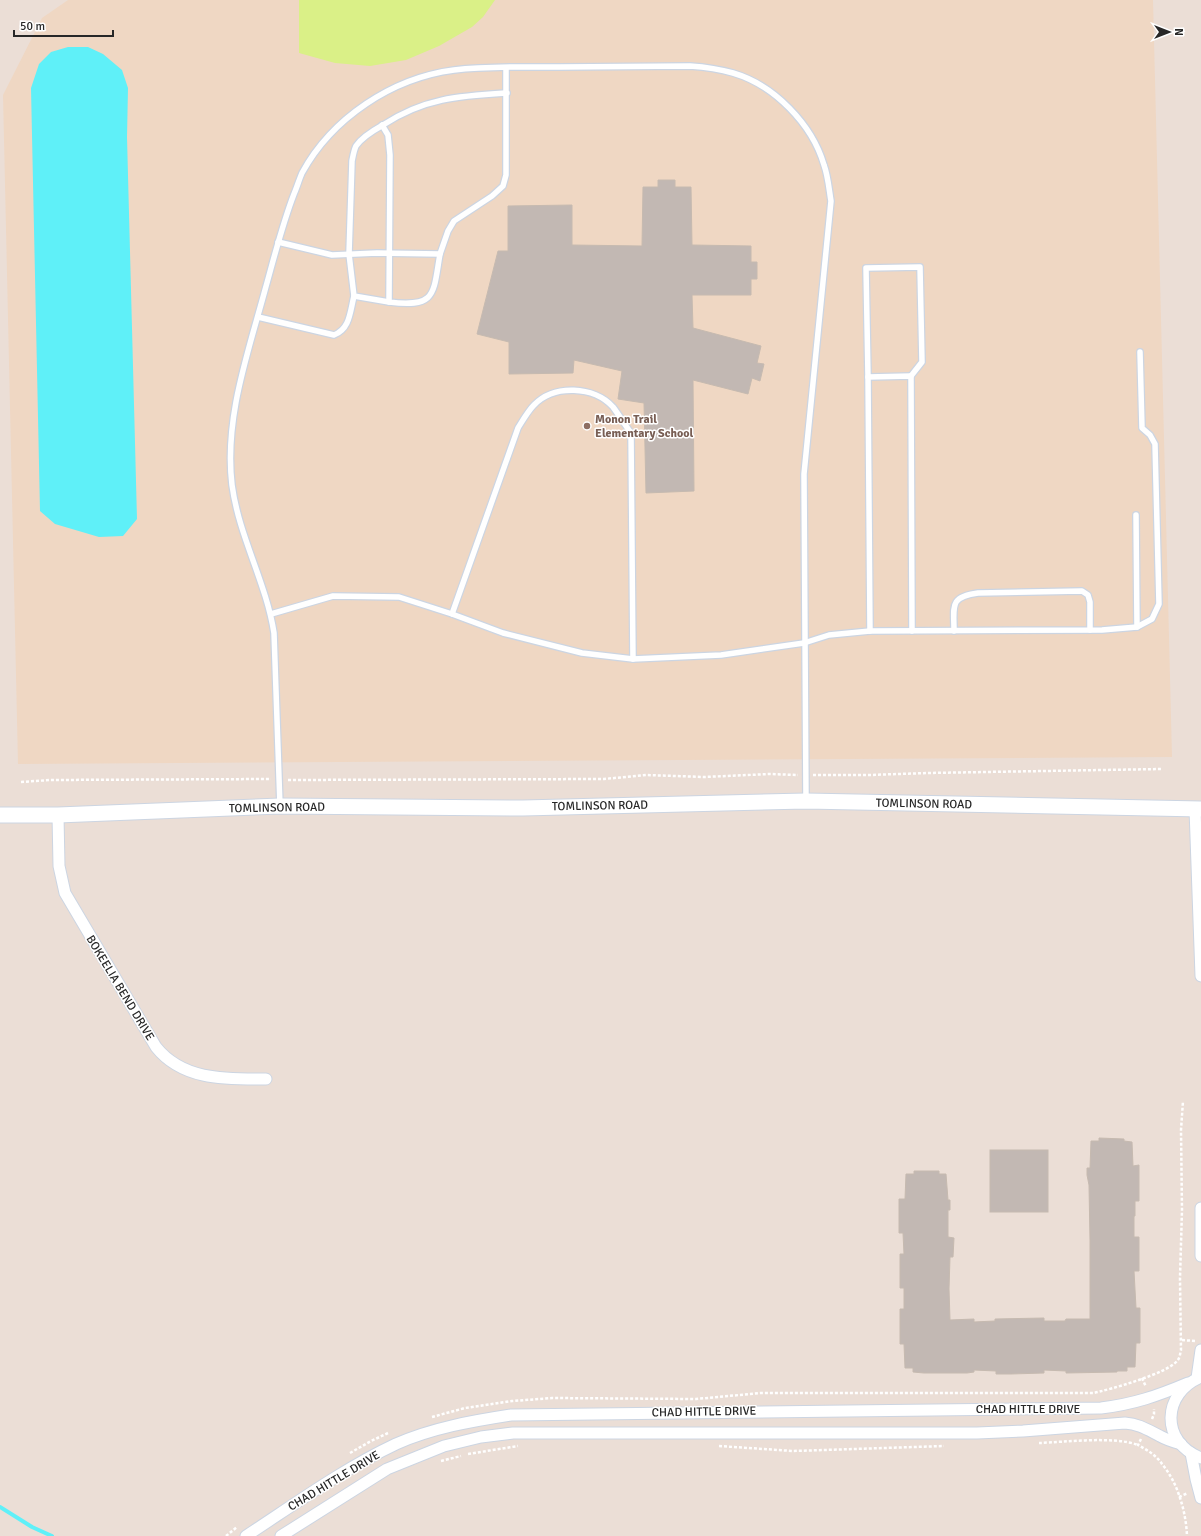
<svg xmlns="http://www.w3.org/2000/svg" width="1201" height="1536" font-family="Signika,sans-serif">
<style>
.education{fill:#efd7c3}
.pitch{fill:#daf087}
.water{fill:#5ff0f8}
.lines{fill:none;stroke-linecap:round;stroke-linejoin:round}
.stream{stroke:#5ff0f8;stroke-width:4}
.building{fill:#c2b8b3;stroke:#c6bab0}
.lane-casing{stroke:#ccd5e2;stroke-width:8}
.street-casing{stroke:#ccd5e2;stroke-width:13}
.secondary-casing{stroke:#ccd5e2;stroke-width:17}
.path{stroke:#fff;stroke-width:2.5;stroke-dasharray:3 2;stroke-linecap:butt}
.lane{stroke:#fff;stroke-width:5.5}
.street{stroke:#fff;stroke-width:11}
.secondary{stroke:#fff;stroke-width:15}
.education-dot{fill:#8d6e63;stroke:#fff;stroke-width:1.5}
.labels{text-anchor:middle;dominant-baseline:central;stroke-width:3;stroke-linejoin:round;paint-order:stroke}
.education-label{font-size:12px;font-weight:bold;fill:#785e54;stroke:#fff;text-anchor:start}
.street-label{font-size:12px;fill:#272727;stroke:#fff}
</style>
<rect width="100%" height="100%" fill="#ebded6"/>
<path class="education" d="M68 0H1153L1172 757 18 764 3 95 42 18Z"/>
<path class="pitch" d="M299 0H495L483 17 472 27 439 46 406 60 370 66 335 63 299 53Z"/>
<path class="water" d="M68 47H88L103 54 122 70 128 88 127 137 137 519 123 536 99 537 55 524 40 511 31 88 39 64 51 52Z"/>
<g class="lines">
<path class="stream" d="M0 1507 32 1527 52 1536"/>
</g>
<g class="building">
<path d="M658 180H675V187H691L692 245 751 246V262H757V279H751V295H692L693 328 761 346 757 363 764 364 760 381 752 378 748 394 693 380 694 491 646 493 644 403 618 399 622 371 574 360 573 373 509 374V342L477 334 498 251H508V206L572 205V245L642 246 643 187H658Z"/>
<path d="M1099 1138 1124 1139V1141L1132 1142 1133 1166 1139 1165V1201H1135V1216H1134V1237H1139V1271H1134L1136 1308H1140V1343H1136L1135 1367H1127V1371H1117V1372L1066 1373V1371L1044 1370V1373L1011 1374H996V1371L974 1370V1372L967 1373H924L913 1372V1368H905L904 1344H900V1309H904V1288H900V1254H904L903 1233H899V1199H905L906 1174H914V1171H939V1174H946L948 1200H950V1210H948V1237L954 1238 953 1257H950L949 1289 950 1320 974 1319V1322L995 1321V1319L1044 1318V1321H1065L1066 1319H1090V1240L1089 1185 1087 1175V1168H1090L1091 1141H1099Z"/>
<rect x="990" y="1150" width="58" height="62"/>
</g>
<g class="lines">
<defs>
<g id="lane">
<path d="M382 125 388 135 390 155 389 302C437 308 433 294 440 254"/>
<path d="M278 242 332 255 377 253 440 254 448 231 454 221 492 196 503 186 506 175V68"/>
<path d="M389 302 354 296 349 254 352 161C353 156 354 150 356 146 362 137 374 130 383 125 424 98 459 96 507 93"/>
<path d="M258 317 334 335C350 329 350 312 354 296"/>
<path d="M868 377 866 268 920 267 922 362 911 376"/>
<path d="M1136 515 1137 627"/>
<path d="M271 614 333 596 399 597 452 614 503 633 582 653 633 659 721 655 804 643 829 635 870 631 1102 630 1137 627 1152 619 1159 604 1155 444 1150 435 1142 428 1140 352"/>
<path d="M452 614 518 428C523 420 528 411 534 405 554 384 594 386 613 407 619 415 625 425 631 433L633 659"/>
<path d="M870 631 868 377 911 376 912 631"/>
<path d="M954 631C954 606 949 597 978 593L1082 591 1088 595 1090 602V630"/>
<path d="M280 806 274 633C266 582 239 537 232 485 224 419 248 353 265 290 274 258 282 225 294 194 297 187 299 180 302 173 332 118 392 78 454 70 489 66 524 67 559 67 603 67 646 66 690 66 704 67 719 69 733 73 774 85 812 124 824 165 828 176 829 189 831 201L804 474 806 801"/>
</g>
<g id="street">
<path d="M1195 809 1201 976"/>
<path d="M58 815 59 866 65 893 156 1047C183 1081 227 1079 266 1079"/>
<path d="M1201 1208V1256"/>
<path d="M1201 1377C1162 1393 1160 1442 1201 1458"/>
<path d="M1197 1378 1201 1350"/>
<path d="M1191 1453 1196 1479 1201 1498"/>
<path d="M246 1536C295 1504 343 1469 396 1444 432 1428 472 1421 511 1415L1101 1408C1134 1404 1157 1396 1188 1383"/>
<path d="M281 1536 387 1469 444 1446 481 1437 513 1433H977L1023 1431 1125 1423C1139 1424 1148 1430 1160 1436 1167 1440 1174 1442 1181 1444"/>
</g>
<path id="secondary" d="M0 815H58L280 806 523 808 806 801 1201 809"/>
</defs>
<use href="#lane" class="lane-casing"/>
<use href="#street" class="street-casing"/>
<use href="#secondary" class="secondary-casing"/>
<g class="path">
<path d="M813 775H870L927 773 1161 769"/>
<path d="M288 780 604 779 646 775 704 777 770 774 798 775"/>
<path d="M21 782 50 780 271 779"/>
<path d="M1182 1340 1195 1341"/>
<path d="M1142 1378 1146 1387"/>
<path d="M432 1417 465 1408 512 1401 552 1398 696 1399 761 1393H1093C1109 1390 1168 1373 1177 1361 1180 1358 1180 1354 1181 1350L1180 1278 1182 1210 1181 1130 1183 1101"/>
<path d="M1152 1419 1154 1414V1409"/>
<path d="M1141 1439 1138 1445C1147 1450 1156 1455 1162 1464 1178 1483 1186 1512 1187 1536"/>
<path d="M1039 1443C1066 1442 1114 1436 1138 1445"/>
<path d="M719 1446 793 1451 944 1446"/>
<path d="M350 1453 371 1441 388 1433"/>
<path d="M468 1454 518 1446"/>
<path d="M441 1461 461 1456"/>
<path d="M1179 1497 1188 1493"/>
<path d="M226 1536 237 1527"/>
</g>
<use href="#lane" class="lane"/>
<use href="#street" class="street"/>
<use href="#secondary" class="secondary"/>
</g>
<circle class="education-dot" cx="587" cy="426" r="4"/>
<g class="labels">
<g class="education-label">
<text x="595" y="419">Monon Trail<tspan x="595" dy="14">Elementary School</tspan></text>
</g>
<g class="street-label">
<text transform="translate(924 804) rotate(1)">TOMLINSON ROAD</text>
<text transform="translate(600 806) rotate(-1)">TOMLINSON ROAD</text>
<text transform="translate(277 808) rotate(-1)">TOMLINSON ROAD</text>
<text transform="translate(120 988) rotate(59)">BOKEELIA BEND DRIVE</text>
<text x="1028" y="1409">CHAD HITTLE DRIVE</text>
<text transform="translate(704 1412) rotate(-1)">CHAD HITTLE DRIVE</text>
<text transform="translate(334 1481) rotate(-31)">CHAD HITTLE DRIVE</text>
</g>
</g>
<g transform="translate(1169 32) rotate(90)" stroke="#ffffff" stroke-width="3" paint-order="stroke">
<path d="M0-3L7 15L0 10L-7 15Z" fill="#272727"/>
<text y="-6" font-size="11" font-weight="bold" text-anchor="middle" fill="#272727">N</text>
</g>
<path d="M14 30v6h99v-6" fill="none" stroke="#272727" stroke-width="2"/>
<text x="20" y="30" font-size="12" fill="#272727" stroke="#ffffff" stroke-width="3" paint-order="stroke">50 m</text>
</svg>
